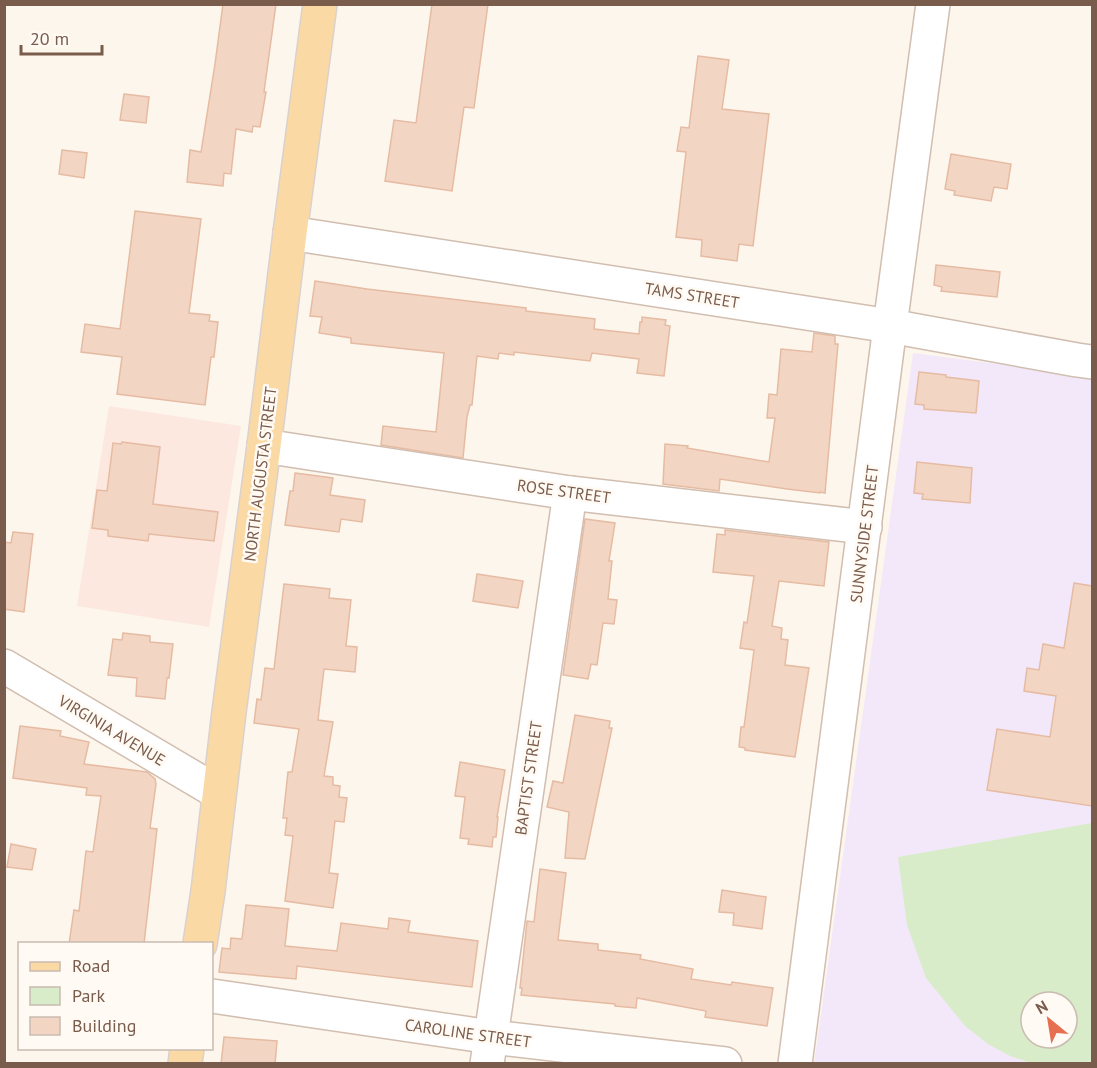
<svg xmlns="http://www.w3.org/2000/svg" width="1097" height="1068" font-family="'PT Sans',sans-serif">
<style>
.commercial{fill:#fde8e0}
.education{fill:#f3e8fa;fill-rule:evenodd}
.green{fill:#d8ecc9;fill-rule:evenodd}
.building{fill:#f3d5c3;stroke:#e6bba3;stroke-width:1.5}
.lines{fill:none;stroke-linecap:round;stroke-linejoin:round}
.minor-casing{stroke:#d1beb0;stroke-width:36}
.major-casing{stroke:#dad1cd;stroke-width:36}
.minor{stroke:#fff;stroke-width:33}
.major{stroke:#fbd9a5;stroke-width:33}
.labels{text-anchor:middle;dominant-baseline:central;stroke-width:5;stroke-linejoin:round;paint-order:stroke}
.street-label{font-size:16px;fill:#7a5c4d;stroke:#fffaf3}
</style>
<rect width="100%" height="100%" fill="#fdf6ec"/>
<path class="commercial" d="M109 406 241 426 209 627 77 606Z"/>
<path class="education" d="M913 353 1092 376V1063L814 1064ZM1031 1002H1067V1038H1031Z"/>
<path class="green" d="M1092 823V1063H1031L1010 1056 988 1044 965 1026 926 978 907 925 898 857ZM1031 1002H1067V1038H1031Z"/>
<g class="building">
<path d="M223 4H276L264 92H266L260 127 253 126 252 132 236 129 231 174 224 173 223 186 187 182 190 150 201 152 215 64Z"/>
<path d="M432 4H488L474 108 464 107 452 191 385 181 394 120 416 123Z"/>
<path d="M698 56 729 60 722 109 769 114 753 246 739 244 737 261 701 256 702 240 676 237 686 152 677 151 681 127 689 128Z"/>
<path d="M124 94 149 97 146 123 120 120Z"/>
<path d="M62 150 87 153 84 178 59 174Z"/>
<path d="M951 154 1011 164 1007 189 994 187 991 201 954 195 955 191 945 189Z"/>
<path d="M135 211 201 219 189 313 210 315 209 321 218 322 214 357H211L205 405 117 394 122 357 81 352 85 324 120 329Z"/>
<path d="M936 265 1000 272 997 297 941 291 942 287 934 285Z"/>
<path d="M315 281 367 289 526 308V311L595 319 594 329 639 334 640 322H642V317L666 320 665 325 670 326 664 376 637 373 639 359 592 353 590 361 514 352V355L499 353 498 359 477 356 472 405H470L467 417 463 458 381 445 383 426 436 432 444 353 351 343V338L319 333 322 317 310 316Z"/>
<path d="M814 333 835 336V344H838L825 493 820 492V493L787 489 720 479 719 491 663 484 665 444 688 446 687 448 769 462 775 418H767L769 394 777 395 781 349 812 352Z"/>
<path d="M919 372 946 375V377L979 381 976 413 924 409V405L915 404Z"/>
<path d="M122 442 160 447 153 504 218 512 214 541 149 534 148 541 108 536V530L92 528 97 490 107 491 113 443 121 444Z"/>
<path d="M917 462 972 468 970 503 922 499 923 494 914 493Z"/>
<path d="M295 473 333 478 330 495 365 500 362 522 341 519 339 532 285 525 290 491H293Z"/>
<path d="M585 519 615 523 609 561H612L608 599 617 600 614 624 603 623 597 665 591 664 588 679 563 675Z"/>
<path d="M725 530 829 542 824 586 779 581 772 626 782 628 781 639 788 640 785 665 809 668 795 757 745 750V748L739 747 741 727H744L754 650 740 648 744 622 747 623 754 576 713 572 717 534 725 535Z"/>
<path d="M13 532 33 534 24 612 4 609V542L11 543Z"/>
<path d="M477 574 523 581 518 608 473 601Z"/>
<path d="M1074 583 1092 586V806L987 790 997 729 1050 737 1056 696 1024 691 1027 668 1039 670 1043 644 1064 648Z"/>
<path d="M284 584 330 589 329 598 351 600 346 646 357 647 355 672 324 669 318 720 333 722 324 776 333 777V785L340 786 339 797 347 798 344 822 335 821 329 873 338 874 333 908 285 901 293 836 285 835 287 818H283L288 772H292L299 729 254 723 257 699 261 700 265 668 274 669Z"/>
<path d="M123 633 150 636V642L173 644 169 678H167L165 699 136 696 137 678 108 675 113 639 122 640Z"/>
<path d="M575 715 610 721 609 728H612L585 859 565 858 569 812 547 807 553 781 563 783Z"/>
<path d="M20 726 61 731 60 736 89 742 84 764 147 772 155 779 156 784 150 828 157 829 144 944H69L74 910 79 911 86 851 93 852 101 796 86 795 87 788 13 778Z"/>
<path d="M460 762 505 770 497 817H498L496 837H493L492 847 468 844 469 839 460 838 465 797 455 796Z"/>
<path d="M11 844 36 849 32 870 7 867Z"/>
<path d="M540 869 566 873 558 940 598 944V950L641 955 640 959 693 969 691 979 731 985 732 982 773 988 767 1026 705 1017 706 1011 637 998 636 1008 615 1006V1004L521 995 522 988H520L527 921 534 922Z"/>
<path d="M722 890 766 897 762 929 733 925 734 913 719 912Z"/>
<path d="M246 905 289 909 285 946 337 951 341 923 388 929 389 918 410 921 408 932 478 941 472 987 297 966 296 979 219 972 222 948 230 949 231 938 242 939Z"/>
<path d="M224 1037 277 1041 275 1064H221Z"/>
</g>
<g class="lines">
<defs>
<g id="minor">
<path d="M290 233 890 326 1077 360 1092 362"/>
<path d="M264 446 570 493 865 527"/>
<path d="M4 666 219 793"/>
<path d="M212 996 491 1037 725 1064"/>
<path d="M487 1064 570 493"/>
<path d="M795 1064 890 326 933 4"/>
</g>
<g id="major">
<path d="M200 944 208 891 229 712 264 446 290 233 320 4"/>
<path d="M185 1064 187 1048"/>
</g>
</defs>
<use href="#minor" class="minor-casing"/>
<use href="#major" class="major-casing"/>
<use href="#minor" class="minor"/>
<use href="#major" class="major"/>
</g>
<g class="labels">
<g class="street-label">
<text transform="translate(692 295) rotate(9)">TAMS STREET</text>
<text transform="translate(260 474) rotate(-83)">NORTH AUGUSTA STREET</text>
<text transform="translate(564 491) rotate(8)">ROSE STREET</text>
<text transform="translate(864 534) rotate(-83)">SUNNYSIDE STREET</text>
<text transform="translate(112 730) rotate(31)">VIRGINIA AVENUE</text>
<text transform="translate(528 778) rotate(-82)">BAPTIST STREET</text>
<text transform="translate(468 1033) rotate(8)">CAROLINE STREET</text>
</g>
</g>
<rect width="1097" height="1068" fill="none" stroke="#7a5c4d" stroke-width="12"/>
<rect x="18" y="942" width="195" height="108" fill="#fffaf3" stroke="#cabbb1" stroke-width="1.5"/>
<rect x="30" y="962" width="30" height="9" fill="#fbd9a5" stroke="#cabbb1" stroke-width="1.5"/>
<text x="72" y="972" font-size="18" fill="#7a5c4d">Road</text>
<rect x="30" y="987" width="30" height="18" fill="#d8ecc9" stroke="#cabbb1" stroke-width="1.5"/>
<text x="72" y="1002" font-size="18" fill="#7a5c4d">Park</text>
<rect x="30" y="1017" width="30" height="18" fill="#f3d5c3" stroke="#cabbb1" stroke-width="1.5"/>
<text x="72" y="1032" font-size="18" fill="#7a5c4d">Building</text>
<g transform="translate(1049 1020) rotate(330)"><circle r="28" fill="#fffaf3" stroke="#cabbb1" stroke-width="1.5"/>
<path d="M0-4.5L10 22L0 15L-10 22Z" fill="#e76f51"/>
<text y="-9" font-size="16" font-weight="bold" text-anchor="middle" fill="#7a5c4d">N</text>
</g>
<path d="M21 45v9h81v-9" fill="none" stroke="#7a5c4d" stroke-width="3"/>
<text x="30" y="45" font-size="18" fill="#7a5c4d" stroke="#fffaf3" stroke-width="4.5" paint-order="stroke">20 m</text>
</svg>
